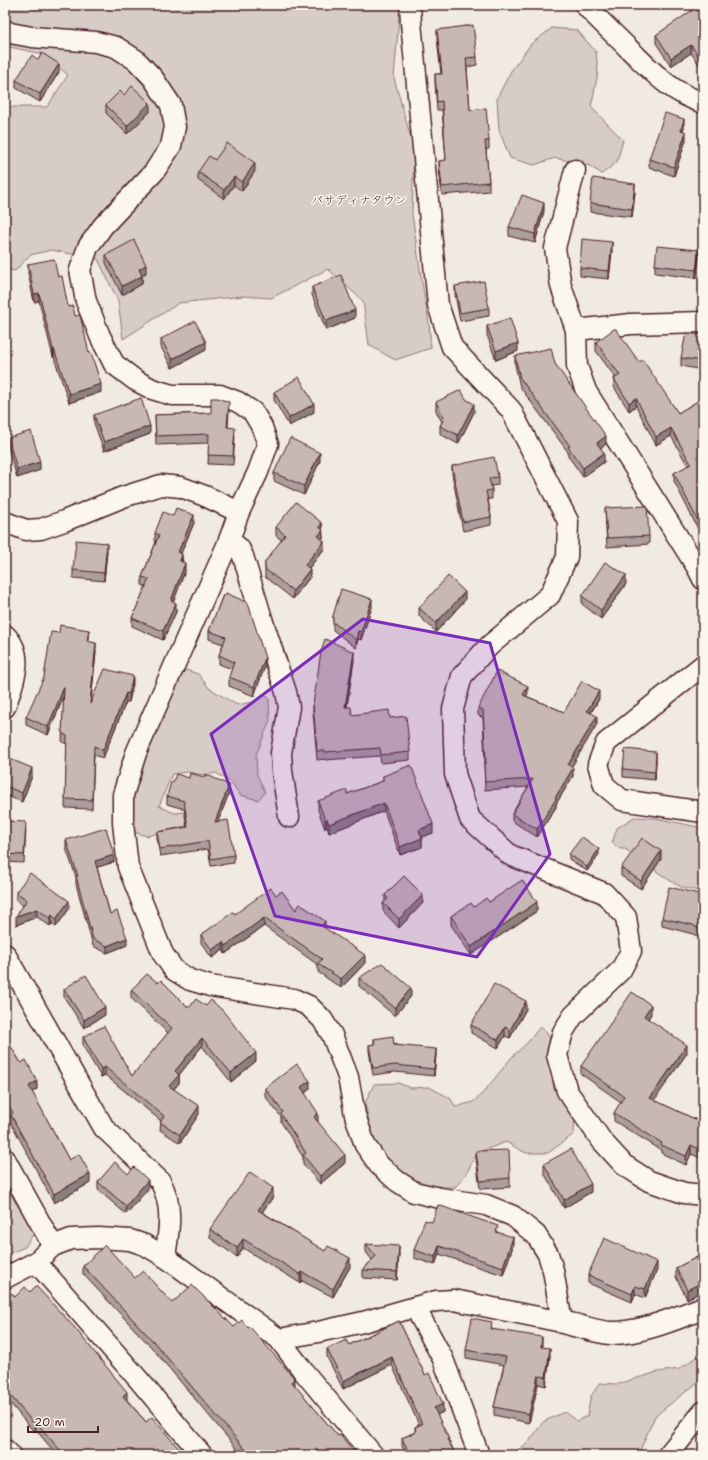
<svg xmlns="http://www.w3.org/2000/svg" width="708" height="1460" font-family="'Shantell Sans','Klee One',sans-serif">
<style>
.green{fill:#d8ccc6;stroke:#917678}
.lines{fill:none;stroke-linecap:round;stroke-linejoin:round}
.minor-casing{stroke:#4a1f2b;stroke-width:23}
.tertiary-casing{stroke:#4a1f2b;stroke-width:25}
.minor{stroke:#fbf7ec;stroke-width:20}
.tertiary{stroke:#fbf7ec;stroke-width:22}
.wall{fill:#ac9e9a;stroke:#4a1f2b}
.shaded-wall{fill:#8c817d;stroke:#4a1f2b}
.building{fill:#c8b8b3;stroke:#4a1f2b}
.marked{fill:#7b2cbf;fill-opacity:0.2;stroke:#7b2cbf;stroke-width:3;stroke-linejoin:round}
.labels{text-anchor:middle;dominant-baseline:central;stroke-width:3;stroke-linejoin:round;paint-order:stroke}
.neighbourhood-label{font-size:12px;fill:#4a1f2b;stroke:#fbf7ec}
</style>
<rect width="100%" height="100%" fill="#f0eae0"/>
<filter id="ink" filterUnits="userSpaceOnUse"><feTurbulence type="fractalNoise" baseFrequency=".025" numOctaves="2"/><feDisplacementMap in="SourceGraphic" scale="8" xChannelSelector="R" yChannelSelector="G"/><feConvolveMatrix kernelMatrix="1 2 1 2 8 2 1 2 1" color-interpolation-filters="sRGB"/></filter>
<g filter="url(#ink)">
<g class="green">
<path d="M5 5H400L394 78 414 149 412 214 421 276 429 323 431 348 395 360 369 345 363 301 328 269 271 298 243 296 179 303 123 339 118 301 98 259 51 250 30 255 15 271 5 269V107H47L68 75 43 54 5 46Z"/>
<path d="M552 28 577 30 596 52 598 73 591 107 623 140 617 162 602 174 590 166 555 158 534 165 510 158 499 130 497 98 511 71 531 44Z"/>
<path d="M186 670 198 674 209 688 237 705 253 702 264 695 269 698 270 720 256 755 257 775 265 792 258 800 240 795 232 783 216 773 204 775 187 772 172 774 159 806 174 813 189 812 192 824 147 836 130 831 131 793 168 687Z"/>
<path d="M634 817 655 818 703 828V892L681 887 666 878 625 849H620L612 843 617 828Z"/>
<path d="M540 1027 546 1031 550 1040 551 1068 554 1089 575 1114 574 1134 548 1153H526L506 1142 477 1153 465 1176 455 1187H432L411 1182 397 1169 382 1151 372 1136 365 1103 374 1084 398 1083 411 1088 429 1087 450 1098 456 1107 473 1102 483 1093 512 1057 528 1042Z"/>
<path d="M5 1183 15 1202 36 1230 25 1247 5 1255Z"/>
<path d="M703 1353V1378L655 1416 638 1455H510L528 1443 543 1422 564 1412 577 1421 587 1416 591 1396 600 1383 617 1384 658 1372 679 1369Z"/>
</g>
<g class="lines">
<defs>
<g id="minor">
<path d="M410 5 411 22 438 305 452 347 511 410 568 521 567 557 550 595 489 646 462 676 453 709 455 774 470 819 510 855 604 893 626 917 631 951 621 970 573 1016 563 1032 557 1055 567 1091 602 1141 624 1165 649 1181 684 1193 703 1195"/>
<path d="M585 5C599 20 614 34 629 49 654 73 669 91 703 103"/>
<path d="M5 30 10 33 32 37 96 42 116 47 136 60 153 78 171 105 175 127 171 146 154 172 103 226 88 247 80 270 86 301 100 336 114 364 135 380 152 389 172 395H220L238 402 253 412 262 427 268 444 258 472 239 512 228 543 136 753 123 795V823L128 867 163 954 174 970 190 980 210 986 294 999 309 1006 322 1019 332 1035 348 1077 355 1115 365 1145 379 1165 397 1181 414 1192 440 1198 486 1205 513 1216 525 1226 536 1235 548 1254 553 1270 562 1322 454 1300 436 1301 363 1322 318 1332 279 1339"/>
<path d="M575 170 555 248 561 286 576 330"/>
<path d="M703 322 631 324 576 330 577 366 586 391 698 569 703 579"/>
<path d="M5 522 26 530 41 529 64 521 123 497 161 485 181 487 205 496 239 512"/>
<path d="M229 540 239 548 243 556 263 622 286 692 289 707 281 753 282 771 289 817"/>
<path d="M5 635C26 655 13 684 5 707"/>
<path d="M703 665 606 743 598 764 604 785 622 800 703 812"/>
<path d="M5 954 104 1128 160 1181C174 1206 169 1230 165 1257"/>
<path d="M5 1159 53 1246"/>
<path d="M36 1262 139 1380 202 1455"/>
<path d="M5 1278 36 1262 53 1246 71 1239 99 1238 130 1240 145 1245 165 1257 279 1339 304 1372 373 1455"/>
<path d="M415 1307 443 1359 479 1455"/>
<path d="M668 1455 703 1412"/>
</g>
<g id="tertiary">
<path d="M562 1322C576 1325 596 1332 610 1333 640 1334 676 1318 703 1308"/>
<path d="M5 1451 9 1455"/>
</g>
</defs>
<use href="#minor" class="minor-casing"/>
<use href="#tertiary" class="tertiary-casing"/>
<use href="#minor" class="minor"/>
<use href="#tertiary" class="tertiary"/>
</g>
<g class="wall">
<path d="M441 5H452L451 8Z"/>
<path d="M703 5V70L691 53 671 66 656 43V35Z"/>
<path d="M437 30 477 57V65L467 67 470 110 489 141V149H486L489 182V191L442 195 439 169V161L446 160 442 110H437L435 83V74H441L437 38Z"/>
<path d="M38 60 59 72 40 102 16 88V80Z"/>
<path d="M124 95 150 112 127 134 106 113V105Z"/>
<path d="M684 127 683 131 686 140 674 176 649 167V159Z"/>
<path d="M215 160 255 171 242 191 234 185 224 199 198 180V172Z"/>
<path d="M635 192 632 217 590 212V203Z"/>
<path d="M544 211 535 243 509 236V227Z"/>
<path d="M612 250 609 279 580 276V268Z"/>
<path d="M106 255 146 273 142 275V284L122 295 106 263Z"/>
<path d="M699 258 696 278 655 273V265Z"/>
<path d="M28 264 58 277 68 307 75 316 89 353 101 392 69 403 54 357H53L39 301 34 302 28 273Z"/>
<path d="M455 286 489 308V316L460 321 455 294Z"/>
<path d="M312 287 355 318 326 330 312 295Z"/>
<path d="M487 326 518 351 496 360 487 335Z"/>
<path d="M703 335V370L681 366V358Z"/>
<path d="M161 339 206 350 172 368 161 347Z"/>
<path d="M596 342 639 362 678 413 703 398V539L674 481V473L688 466 671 436 656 445 636 406 629 411 614 387V379L615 377 596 351Z"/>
<path d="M515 356 555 364 606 444 600 448 604 462 583 477 568 456V452L520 387 515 365Z"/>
<path d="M274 392 314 412 289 426 274 400Z"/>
<path d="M466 399 474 412 458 444 440 434V426L442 422 436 411V402Z"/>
<path d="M229 411 228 428 235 436 233 465 208 464 209 443 156 445 155 415 211 413Z"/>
<path d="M94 415 150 434 104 451 94 423Z"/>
<path d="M8 438 40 470 17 478 8 447Z"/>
<path d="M320 461 304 495 274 481V473Z"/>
<path d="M452 466 498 477V485L491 486 492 490V499H488L491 517V525L463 531 452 474Z"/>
<path d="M605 508 649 536V544L607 547Z"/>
<path d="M173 516 194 523 181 553 185 571 173 602 176 612 163 640 132 626V618L146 586 142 585V577L156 542 155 541V533Z"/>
<path d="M322 523 323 538 322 539 324 549 309 568 310 577 293 599 265 577V562L282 540 276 536V527Z"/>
<path d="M107 551 104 581 73 578V570Z"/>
<path d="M626 584 601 619 582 604V596Z"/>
<path d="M223 595 265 666 254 696 229 686V677L232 669 219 664V655L223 644 209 639V631Z"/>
<path d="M465 600 436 632 419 616V608Z"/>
<path d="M372 607 361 640 358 639 356 648 333 630V616Z"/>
<path d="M89 638 88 641 96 652 91 701 133 684 129 702H126L103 758 94 755 92 809 65 808 67 744 62 742 64 696 48 735 26 725V717Z"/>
<path d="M354 660 347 707 352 715 390 718 410 752V760L381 763 380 756 325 760V759L317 760 313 712V704Z"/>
<path d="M528 693 526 696 564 712 599 699 591 713 597 724 571 767 573 776 556 804V807L537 837 512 821V814L528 787 485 790 484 764H485L483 718 478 715V708Z"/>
<path d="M703 738V756H701V747Z"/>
<path d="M5 757 32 776 22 802 5 795Z"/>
<path d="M656 760 655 780 623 777V769Z"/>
<path d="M383 776 433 833 422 837V847L400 855 384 811 329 833 327 827 325 829 318 810V801L347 794 383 781Z"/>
<path d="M229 793 218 821 234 855V863L211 866 208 849 160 856 157 840V832L187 827 184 809 167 804V796Z"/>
<path d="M5 821 26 830 24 863 5 862Z"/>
<path d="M66 840 114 862 97 867 110 914 127 945 107 953 93 946 76 884V877L66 848Z"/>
<path d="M569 854H599L587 871 569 859Z"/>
<path d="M661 859 641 889 621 876V868Z"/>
<path d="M16 892 69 909 56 927 52 924 50 926 37 917 16 925 23 906 16 900Z"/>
<path d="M276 895 296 910 325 928 365 963 341 988 318 972V965L264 926 225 954 223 950 212 958 201 943V935L235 914Z"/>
<path d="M385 895 423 903 399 928 383 911V903L385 902Z"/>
<path d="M703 895V940L693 934 662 926V918Z"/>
<path d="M489 902 537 911 471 955 451 925V916Z"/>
<path d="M359 978 411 996 395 1016 359 986Z"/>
<path d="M158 983 256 1061 231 1082 202 1046 179 1075V1083L174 1089 199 1114 180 1143 160 1130 161 1121 105 1075 101 1077 83 1046V1037L132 1076 168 1033 131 998V990Z"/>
<path d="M64 989 105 1015 84 1028 64 997Z"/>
<path d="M526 1009 510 1038 505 1036 498 1048 471 1033V1025Z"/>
<path d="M651 1014 648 1019 687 1053 654 1100 703 1123V1159L691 1154 686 1165 661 1153V1150L614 1121V1113L621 1102 581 1074V1066Z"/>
<path d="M5 1037 37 1089 32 1092 69 1160 90 1183 54 1203 11 1123V1118L5 1108Z"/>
<path d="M374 1039 436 1055 434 1076 395 1072 373 1075 369 1051V1045L374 1044Z"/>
<path d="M265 1088 310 1089 305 1093 318 1122 345 1163 320 1184 303 1164V1157L281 1122V1117L265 1096Z"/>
<path d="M476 1151 510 1178V1187L480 1189 476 1159Z"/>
<path d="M544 1164 591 1192 564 1208 544 1173Z"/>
<path d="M128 1174 148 1189 126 1214 98 1190V1182Z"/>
<path d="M273 1197 262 1212 350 1267 333 1297 302 1281 300 1283 243 1248 237 1257 210 1238V1229Z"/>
<path d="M432 1222 498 1232 513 1246 503 1275 439 1254 435 1265 414 1258V1250Z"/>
<path d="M366 1244 399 1254 397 1280 363 1278V1270L372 1260 366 1252Z"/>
<path d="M703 1254V1291L687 1299 676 1277V1268Z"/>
<path d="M83 1266 135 1278 172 1303 234 1327 295 1386 338 1436 357 1455H242L153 1349 83 1274Z"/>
<path d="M657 1270 645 1298 635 1294 632 1302 588 1283V1275Z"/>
<path d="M15 1297 127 1400 146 1422 187 1455H57L36 1430 34 1432 5 1397V1300Z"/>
<path d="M399 1321 443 1412 437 1415 449 1441 456 1455H406L402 1446V1438L415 1432V1427L419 1425 392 1365 343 1389 327 1357V1349L349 1345Z"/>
<path d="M492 1329 542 1345V1347L550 1356 546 1386 538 1384 529 1423 494 1415V1407L504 1365 466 1358V1350Z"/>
</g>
<g class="shaded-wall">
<path d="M691 45V53L671 66V58Z"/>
<path d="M59 64V72L40 102V94Z"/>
<path d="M150 103V112L127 134V126Z"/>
<path d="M684 119V127L681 138V130Z"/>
<path d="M686 132V140L674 176V167Z"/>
<path d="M255 163V171L242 191V182Z"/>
<path d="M234 177V185L224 199V190Z"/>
<path d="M635 184V192L632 217V209Z"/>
<path d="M544 203V211L535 243V234Z"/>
<path d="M612 242V250L609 279V271Z"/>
<path d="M699 250V258L696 278V270Z"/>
<path d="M146 265V273L139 277V269Z"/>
<path d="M142 276V284L122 295V286Z"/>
<path d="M39 293V301L34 302V294Z"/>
<path d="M355 310V318L326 330V321Z"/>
<path d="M206 342V350L172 368V359Z"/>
<path d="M518 343V351L496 360V351Z"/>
<rect x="53" y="349" width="1" height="8"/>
<path d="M101 384V392L69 403V394Z"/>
<path d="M636 398V406L629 411V403Z"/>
<path d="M314 404V412L289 426V418Z"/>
<path d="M474 404V412L458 444V435Z"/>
<path d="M150 426V434L104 451V442Z"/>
<path d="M671 428V436L656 445V437Z"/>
<path d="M606 436V444L597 451V443Z"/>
<path d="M320 453V461L304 495V486Z"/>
<path d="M604 453V462L583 477V468Z"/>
<path d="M40 462V470L17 478V469Z"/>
<path d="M194 515V523L178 560V552Z"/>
<path d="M322 523 323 538 318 544V536L319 527Z"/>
<path d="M324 541V549L305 573V565Z"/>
<path d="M107 543V551L104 581V573Z"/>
<path d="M182 554V562L180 561Z"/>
<path d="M185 563V571L171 609V601Z"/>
<path d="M310 569V577L293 599V591Z"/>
<path d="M626 575V584L601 619V610Z"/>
<path d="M465 592V600L436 632V623Z"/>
<path d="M372 599V607L361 640V632Z"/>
<path d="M176 603V612L163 640V631Z"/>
<path d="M89 630V638L87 649V641Z"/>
<path d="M358 631V639L356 648V640Z"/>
<path d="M96 643V652L90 712V704Z"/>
<path d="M354 652V660L345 716V707Z"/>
<path d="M265 658V666L254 696V687Z"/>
<path d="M133 676V684L129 702V694Z"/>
<path d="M528 686V693L523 703V695Z"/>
<path d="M64 687V695L48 735V727Z"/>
<path d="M599 691V699L587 718V711Z"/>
<path d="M126 693V702L103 758V750Z"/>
<path d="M597 716V724L568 773V765Z"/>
<path d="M656 752V760L655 780V772Z"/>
<path d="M32 768V776L22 802V793Z"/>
<path d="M573 768V776L556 804V807L537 837V829L555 798Z"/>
<path d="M229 785V793L215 830V822Z"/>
<path d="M384 803V811L329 833V824Z"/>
<path d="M327 819V827L325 829V820Z"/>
<path d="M433 824V833L419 838V830Z"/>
<path d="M422 838V847L400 855V847Z"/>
<path d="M599 849V854L587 871V867Z"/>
<path d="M661 851V859L641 889V881Z"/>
<path d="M114 855V862L95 868V861Z"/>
<path d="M423 895V903L399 928V919Z"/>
<path d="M69 901V909L56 927V919Z"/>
<path d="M537 902V911L471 955V947Z"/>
<path d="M37 909V917L16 925V916Z"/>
<path d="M52 915V924L50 926V918Z"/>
<path d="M264 918V926L225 954V946Z"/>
<path d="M325 921V930L322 926Z"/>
<path d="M127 938V945L107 953V946Z"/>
<path d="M223 942V950L212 958V950Z"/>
<path d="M365 955V963L341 988V979Z"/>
<path d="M411 988V996L395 1016V1008Z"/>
<path d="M526 1001V1009L510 1038V1030Z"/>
<path d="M651 1005V1014L644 1024V1016Z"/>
<path d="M105 1007V1015L84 1028V1020Z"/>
<path d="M505 1027V1036L498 1048V1040Z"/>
<path d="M202 1038V1046L179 1075V1083L169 1095V1086L175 1071Z"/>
<path d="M687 1045V1053L650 1107V1098Z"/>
<path d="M436 1049V1055L434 1076V1069Z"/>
<path d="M256 1053V1061L231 1082V1073Z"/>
<path d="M105 1067V1075L101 1077V1069Z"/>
<path d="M37 1081V1089L29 1094V1086Z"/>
<path d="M310 1081V1089L301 1095V1087Z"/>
<path d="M199 1106V1114L180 1143V1135Z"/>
<path d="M318 1113V1122L314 1117Z"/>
<path d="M691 1145V1154L686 1165V1156Z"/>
<path d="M345 1155V1163L320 1184V1176Z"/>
<path d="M90 1174V1183L54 1203V1194Z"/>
<path d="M148 1180V1189L126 1214V1206Z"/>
<path d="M591 1184V1192L564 1208V1200Z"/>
<path d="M273 1188V1197L258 1218V1210Z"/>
<path d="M513 1237V1246L503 1275V1267Z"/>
<path d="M243 1239V1248L237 1257V1248Z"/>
<path d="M399 1246V1254L397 1280V1272Z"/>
<path d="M439 1246V1254L435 1265V1257Z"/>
<path d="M350 1258V1267L333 1297V1289Z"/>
<path d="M657 1262V1270L645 1298V1289Z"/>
<path d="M302 1272V1281L300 1283V1274Z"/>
<path d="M703 1282V1291L687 1299V1290Z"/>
<path d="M635 1286V1294L632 1302V1294Z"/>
<path d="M542 1337V1345L541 1355V1347Z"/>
<path d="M550 1348V1356L546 1386V1377Z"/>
<path d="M392 1357V1365L343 1389V1381Z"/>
<path d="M538 1376V1384L529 1423V1414Z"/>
<path d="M295 1379V1387L292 1382Z"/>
<path d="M127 1392V1400L123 1396Z"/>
<path d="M443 1404V1412L434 1416V1408Z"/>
<path d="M36 1422V1430L34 1432V1424Z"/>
<path d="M420 1452V1455H414Z"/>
</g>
<g class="building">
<path d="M700 5H703V62L691 45 671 58 656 35Z"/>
<path d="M473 25 477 57 466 58 470 110 486 108 489 141H485L489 182 442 187 439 161 446 160 442 101 437 102 435 74H442L437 30Z"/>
<path d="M42 53 59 64 40 94 16 80 32 55 38 60Z"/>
<path d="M132 86 150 103 127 126 106 105 120 91 124 95Z"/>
<path d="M665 113 684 119 681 130 686 132 674 167 649 159Z"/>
<path d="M227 143 255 163 242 182 234 177 224 190 198 172 209 156 215 160Z"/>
<path d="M593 178 635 184 632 209 590 203Z"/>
<path d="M522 195 544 203 535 234 509 227Z"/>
<path d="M582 239 612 242 609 271 580 268Z"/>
<path d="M134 240 146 265 139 269 142 276 122 286 106 255Z"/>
<path d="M657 246 699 250 696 270 655 265Z"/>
<path d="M54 259 58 277 62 276 68 307 73 306 75 316 80 315 89 353H91L101 384 69 394 54 349H53L39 293 34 294 28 264Z"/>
<path d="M341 275 355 310 326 321 312 287Z"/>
<path d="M484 281 489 308 460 313 455 286Z"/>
<path d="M510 318 518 343 496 351 487 326Z"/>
<path d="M195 321 206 342 172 359 161 339Z"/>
<path d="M614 329H616L639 362 643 360 678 413 703 398V531L674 473 691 464 671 428 656 437 636 398 629 403 614 379 620 375 596 342Z"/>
<path d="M686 333 703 335V361L681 358Z"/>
<path d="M551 348 555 364 606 436 597 443 604 453 583 468 568 447 570 446 520 378 515 356Z"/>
<path d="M299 377 314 404 289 418 274 392Z"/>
<path d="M461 390 466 399 474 404 458 435 440 426 444 418 436 402Z"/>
<path d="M141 398 150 426 104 442 94 415Z"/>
<path d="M211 398H218L229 402 227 427 235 428 233 456 208 455 209 434 156 436 155 415 211 413Z"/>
<path d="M31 431 40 462 17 469 8 438Z"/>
<path d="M290 438 320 453 304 486 274 473Z"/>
<path d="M494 457 498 477 489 478 492 490 486 491 491 517 463 522 452 466Z"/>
<path d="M296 502 322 523 319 527 323 530 318 536 324 541 305 565 310 569 293 591 265 569V562L285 535 276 527Z"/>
<path d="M647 506 649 536 607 538 605 508Z"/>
<path d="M176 508 194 515 178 552 182 554 180 561 185 563 171 601 176 603 163 631 132 618 149 579 142 577 159 535 155 533 163 512 173 516Z"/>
<path d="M76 540 107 543 104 573 73 570Z"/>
<path d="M605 562 626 575 601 610 582 596Z"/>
<path d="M448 576 465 592 436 623 419 608Z"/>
<path d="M341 589 372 599 361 632 358 631 356 640 333 622V616Z"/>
<path d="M226 593 248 603 265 658 254 687 229 677 234 662 219 655 226 637 209 631 223 595 225 596Z"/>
<path d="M60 625 89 630 87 641 96 643 90 704 105 669 133 676 129 694 126 693 103 750 94 746 92 800 65 799 67 736 62 733 64 687 48 727 26 717 44 677 51 632 59 633Z"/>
<path d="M325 639 354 652 345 707H351L352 715 389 710 390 718 406 716 410 752 381 755 380 748 325 752V751H317L313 704 321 652Z"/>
<path d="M497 671 528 686 523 695 564 712 582 681 599 691 587 711 597 716 568 765 573 768 555 798 556 799 537 829 512 814 533 779 485 782 484 764H486L483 710 478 708Z"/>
<path d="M703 738V748L701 747Z"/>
<path d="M625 749 656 752 655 772 623 769Z"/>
<path d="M5 757 32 768 22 793 5 786Z"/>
<path d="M411 765 433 824 419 830 422 838 400 847 384 803 329 824 327 819 325 820 318 801 347 790V794L383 781V776Z"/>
<path d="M190 773 204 777 205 774 229 785 215 822 228 820 234 855 211 859 208 841 160 849 157 832 188 827 184 801 167 796 171 782H173L176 774 189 778Z"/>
<path d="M5 821 26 822 24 855 5 854Z"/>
<path d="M106 828 114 855 95 861 110 914 117 911 127 938 107 946 93 939 76 876H78L66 840Z"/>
<path d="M582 837 599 849 587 867 569 854Z"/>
<path d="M642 838 661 851 641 881 621 868Z"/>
<path d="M30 873 69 901 56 919 52 915 50 918 37 909 16 916 27 900 16 892Z"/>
<path d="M404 876 423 895 399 919 383 903 388 899 385 895Z"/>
<path d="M522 880 537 902 471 947 451 916 471 903 474 907 486 898 489 902Z"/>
<path d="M669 887 703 895V932L693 925 662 918Z"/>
<path d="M271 888 276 895 282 891 296 910 300 904 325 921 322 926 365 955 341 979 318 964 322 959 264 918 225 946 223 942 212 950 201 935 233 912 235 914Z"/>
<path d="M382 963 411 988 395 1008 359 978Z"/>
<path d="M147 974 158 983 161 980 189 1008 196 999 206 1006 211 1000 223 1011 256 1053 231 1073 202 1038 175 1071 179 1075 169 1086 199 1106 180 1135 160 1122 164 1116 105 1067 101 1069 83 1037 104 1026 132 1076 172 1028 131 990Z"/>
<path d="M86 975 105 1007 84 1020 64 989Z"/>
<path d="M494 984 526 1001 510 1030 505 1027 498 1040 471 1025Z"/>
<path d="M632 992 651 1005 644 1016 687 1045 650 1098 703 1123V1151L691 1145 686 1156 661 1145 662 1143 614 1113 624 1096 581 1066Z"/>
<path d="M393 1036 394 1045 436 1049 434 1069 395 1065 373 1068 369 1045 375 1044 374 1039Z"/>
<path d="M5 1037 21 1063 26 1060 37 1081 29 1086 69 1160 79 1154 90 1174 54 1194 11 1115 13 1113 5 1099Z"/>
<path d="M297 1064 310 1081 301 1087 318 1113 314 1117 345 1155 320 1176 303 1155 306 1153 281 1114 283 1112 265 1088Z"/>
<path d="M571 1149 591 1184 564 1200 544 1164Z"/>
<path d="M509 1150 510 1178 480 1181 476 1151Z"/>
<path d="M115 1162 128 1174 134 1167 148 1180 126 1206 98 1182Z"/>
<path d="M250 1172 273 1188 258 1210 325 1251 328 1246 350 1258 333 1289 302 1272 300 1274 243 1239 237 1248 210 1229Z"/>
<path d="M438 1205 498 1226 496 1232 513 1237 503 1267 439 1246 435 1257 414 1250 425 1220 432 1222Z"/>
<path d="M604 1238 657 1262 645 1289 635 1286 632 1294 588 1275Z"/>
<path d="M366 1244 399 1246 397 1272 363 1270 376 1256Z"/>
<path d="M105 1245 135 1278 143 1271 172 1303 192 1285 234 1327 242 1320 248 1328 250 1327 295 1379 292 1382 338 1436 340 1435 357 1455H250L153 1341 83 1266Z"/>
<path d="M703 1254V1282L687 1290 676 1268Z"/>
<path d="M36 1286 74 1327 127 1392 123 1396 146 1422 152 1417 180 1450 181 1448 187 1455H64L36 1422 34 1424 5 1389V1300L12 1293 15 1297 25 1287 30 1292Z"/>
<path d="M472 1318 492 1322 491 1329 542 1337 541 1347 550 1348 546 1377 538 1376 529 1414 494 1407 506 1357 466 1350Z"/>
<path d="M399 1321 425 1375 429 1373 443 1404 434 1408 449 1439H447L456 1455H421L420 1452 414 1455H410L402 1438 416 1432 415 1427 422 1424 392 1357 343 1381 327 1349 346 1340 349 1345Z"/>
</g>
</g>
<path class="marked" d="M363 619 490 643 550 854 477 957 275 916 211 734Z"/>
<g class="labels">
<g class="neighbourhood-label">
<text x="359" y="200">パサディナタウン</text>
</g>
</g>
<rect width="708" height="1460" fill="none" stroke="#fbf7ec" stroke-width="20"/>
<rect x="10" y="10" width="688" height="1440" fill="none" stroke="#4a1f2b" stroke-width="1.5" filter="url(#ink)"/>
<path d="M28 1426v6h70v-6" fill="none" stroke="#4a1f2b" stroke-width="2"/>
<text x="34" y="1426" font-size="12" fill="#4a1f2b" stroke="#fbf7ec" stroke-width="3" paint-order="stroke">20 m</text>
</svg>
